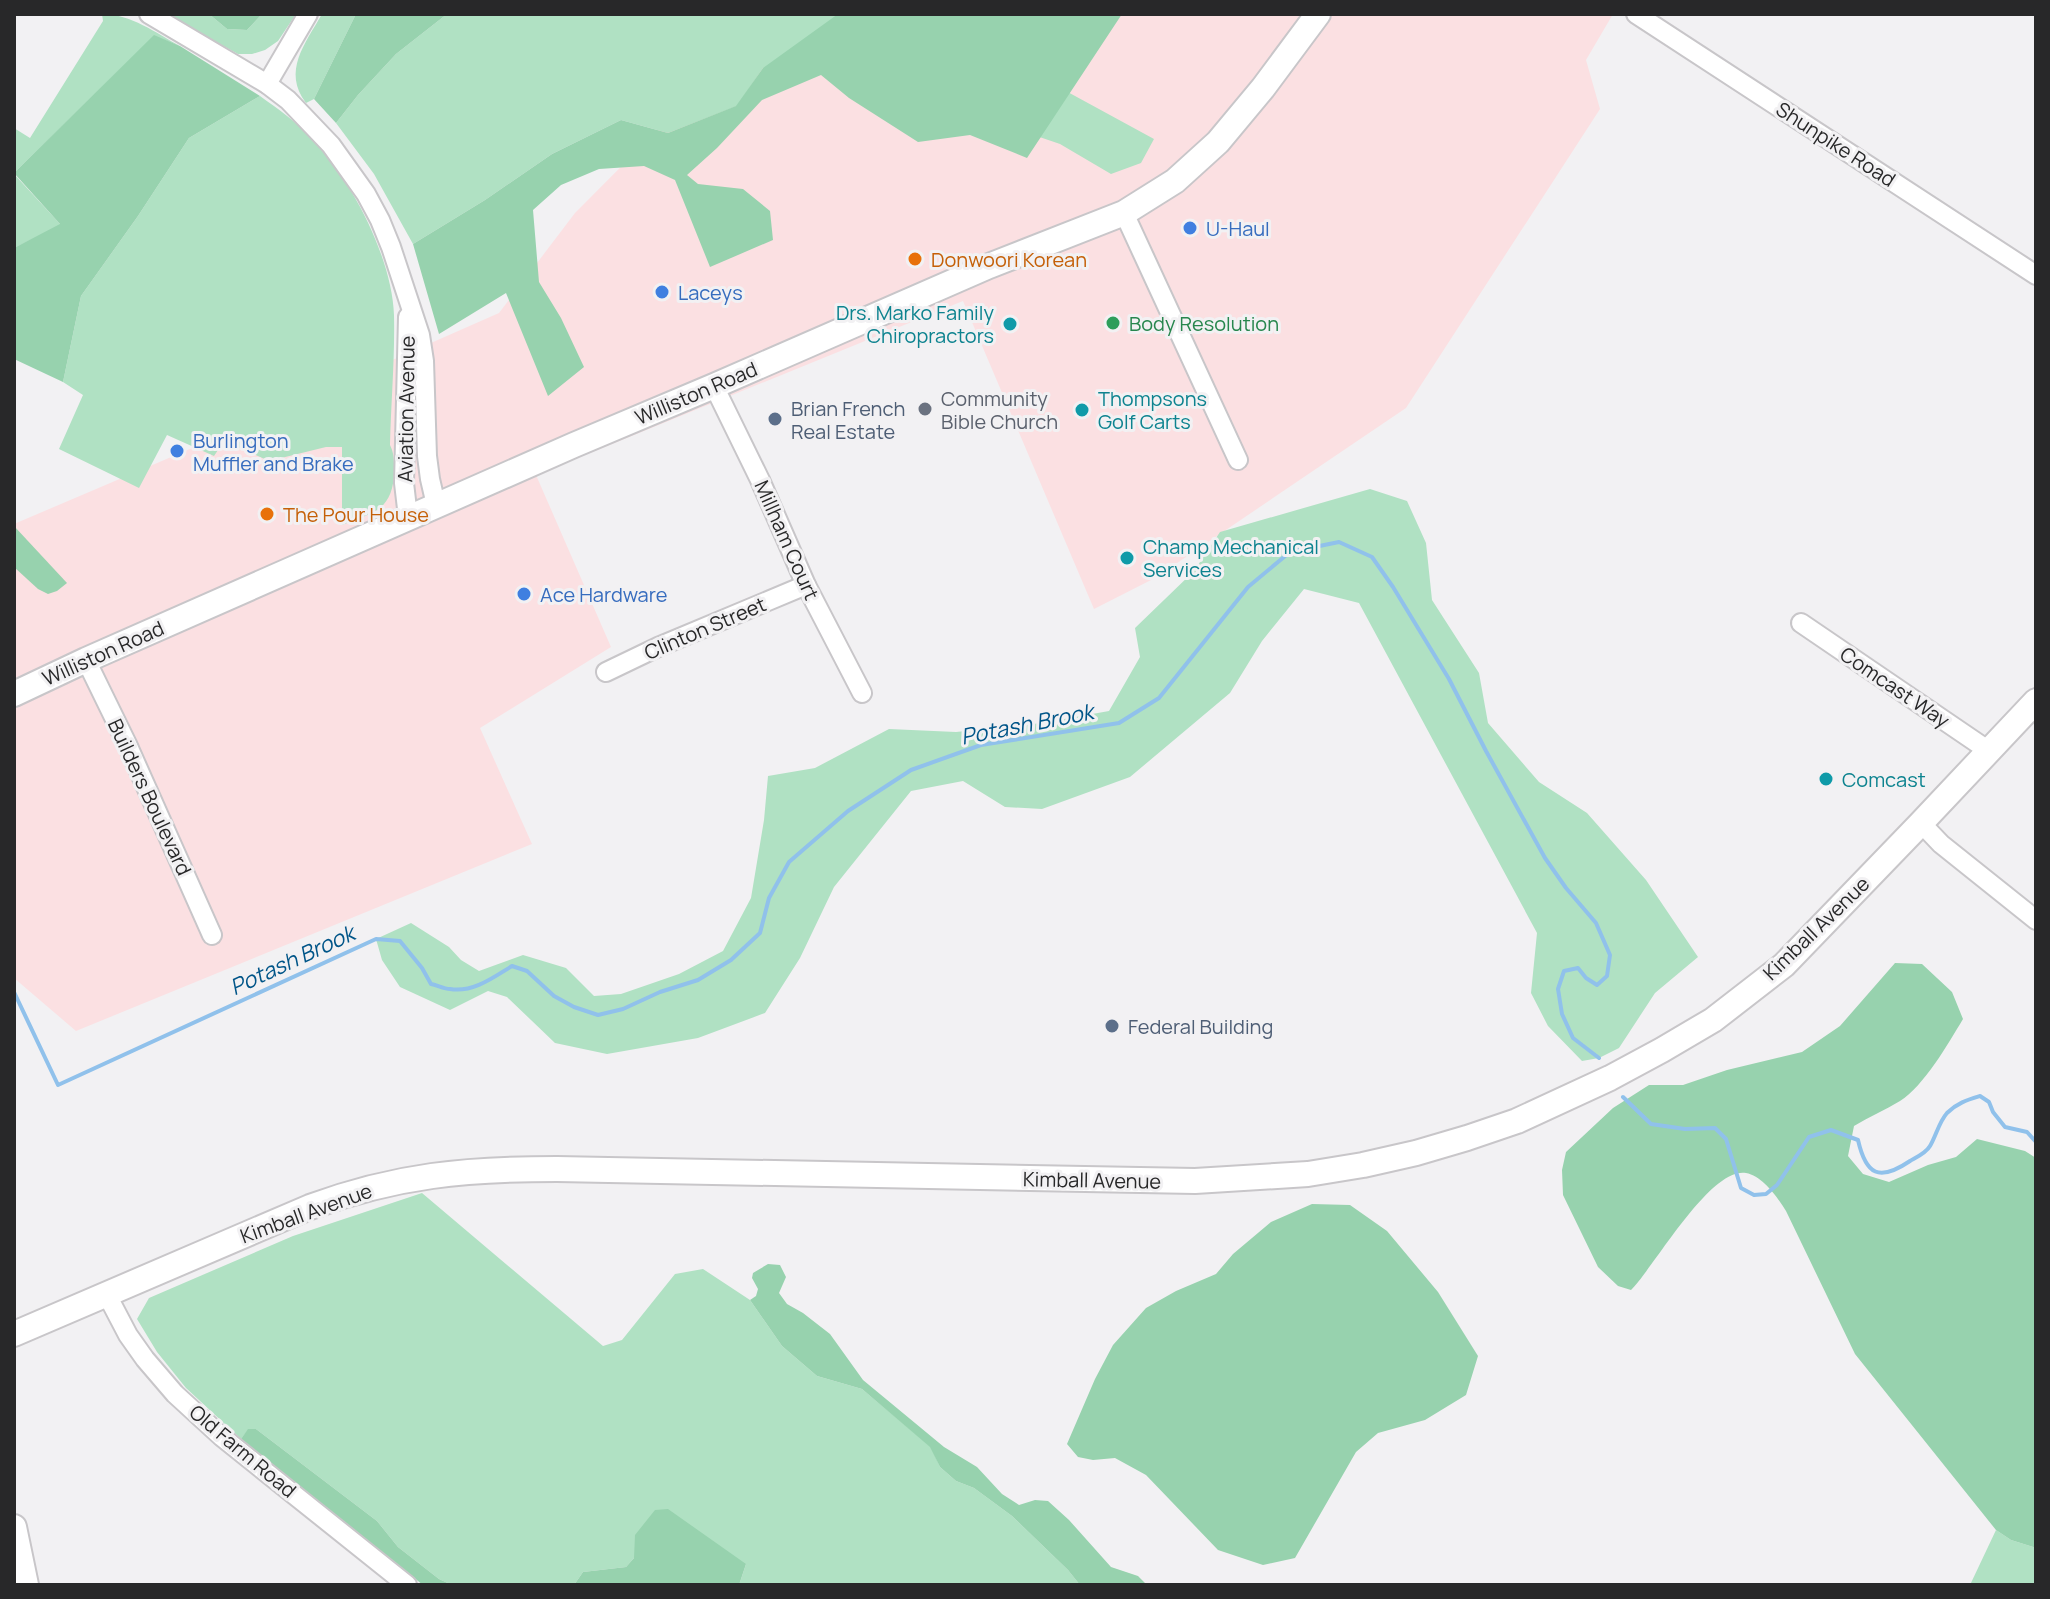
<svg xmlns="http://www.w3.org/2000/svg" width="2050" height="1599" font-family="Manrope,sans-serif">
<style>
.commercial{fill:#fbe0e2}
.green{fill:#b0e1c3}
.forest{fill:#97d2ae}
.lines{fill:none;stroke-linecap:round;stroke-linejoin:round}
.stream{stroke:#90c1eb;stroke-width:4}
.minor-casing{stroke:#c8c6c9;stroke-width:22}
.major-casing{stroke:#c8c6c9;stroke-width:28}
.minor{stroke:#fff;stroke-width:18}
.major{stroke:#fff;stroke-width:24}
.shop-dot{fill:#3f7fe0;stroke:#f2f1f3;stroke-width:3}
.food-dot{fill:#e8710a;stroke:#f2f1f3;stroke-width:3}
.leisure-dot{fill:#2e9e5b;stroke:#f2f1f3;stroke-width:3}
.culture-dot{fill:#0f9aa8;stroke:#f2f1f3;stroke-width:3}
.worship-dot{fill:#6b7280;stroke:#f2f1f3;stroke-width:3}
.service-dot{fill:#5c6f8a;stroke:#f2f1f3;stroke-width:3}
.labels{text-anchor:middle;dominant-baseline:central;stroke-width:6;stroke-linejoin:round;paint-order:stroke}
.street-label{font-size:20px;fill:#282829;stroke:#f2f1f3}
.shop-label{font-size:20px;fill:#366cbe;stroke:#f2f1f3;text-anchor:start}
.food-label{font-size:20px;fill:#c56008;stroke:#f2f1f3;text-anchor:start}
.culture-label{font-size:20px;fill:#0d838f;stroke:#f2f1f3;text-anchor:start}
.leisure-label{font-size:20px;fill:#27864d;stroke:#f2f1f3;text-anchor:start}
.worship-label{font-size:20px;fill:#5b616d;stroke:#f2f1f3;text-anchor:start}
.service-label{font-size:20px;fill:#4e5e75;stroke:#f2f1f3;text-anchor:start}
.water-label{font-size:22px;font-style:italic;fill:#058;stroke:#f2f1f3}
</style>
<rect width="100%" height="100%" fill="#f2f1f3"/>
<path class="commercial" d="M773 14H1613L1586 60 1600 109 1406 408 1155 578 1094 609 963 301 536 475 611 647 480 728 532 844 76 1031 14 978V524L197 446 499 313 575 213Z"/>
<g class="green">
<path d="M102 14C131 14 156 33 180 46L154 36 14 173V128L30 138 103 21Z"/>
<path d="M165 14H209L227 29 247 30 262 14H296L278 41 265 50 252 54H238Z"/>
<path d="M322 14H356L314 99 306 103C282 71 305 44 322 14Z"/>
<path d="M447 14H880L1053 84 1154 139 1141 163 1111 174 1060 144 1016 129 841 56 763 68 737 106 668 133 621 120 552 154 485 200 413 244 374 174 336 123 358 95 396 54Z"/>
<path d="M260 96C278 109 297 122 312 139 352 180 392 258 394 315 395 358 391 402 390 445 395 455 394 465 394 476 391 512 371 513 342 525V447H326L269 461 224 441 214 456 167 435 139 488 59 449 83 395 63 382 81 296 138 216 189 138Z"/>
<path d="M14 174 61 225 14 248Z"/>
<path d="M1370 489 1407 501 1426 543 1432 600 1479 673 1488 723 1539 782 1587 813 1646 880 1698 957 1655 993 1619 1048 1599 1058 1582 1061 1548 1026 1531 993 1537 933 1359 603 1304 589 1262 641 1230 693 1130 777 1042 809 1005 807 963 781 911 791 834 887 800 958 765 1013 698 1038 607 1054 555 1043 507 997 488 991 450 1010 400 987 382 960 376 939 411 923 449 947 461 960 479 971 523 955 566 968 594 996 621 994 679 974 723 951 751 898 764 820 768 776 815 768 889 729 956 732 1042 723 1109 711 1140 657 1135 628 1194 571 1220 532Z"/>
<path d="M422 1193 603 1346 622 1340 675 1274 703 1269 750 1300 782 1346 817 1376 862 1389 931 1447 940 1467 956 1481 974 1488 1012 1516 1068 1570 1080 1585H739L746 1564 634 1558 626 1567 583 1572 574 1585H452L439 1579 398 1547 377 1521 256 1429 248 1430 241 1439 186 1388 157 1352 137 1319 149 1298 293 1236Z"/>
<path d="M1996 1530 2011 1540 2036 1548V1585H1970Z"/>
</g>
<g class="forest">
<path d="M209 14H262L247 30 227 29Z"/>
<path d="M356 14H447L396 54 358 95 336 123 314 99Z"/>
<path d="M838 14H1122L1027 158 970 135 918 142 849 98 821 75 762 100 717 148 687 175 698 184 743 189 770 211 773 240 710 267 675 180 644 166 599 169 561 185 533 210 539 282 561 318 584 367 548 396 506 293 439 334 413 244 485 200 552 154 621 120 668 133 736 106 763 68Z"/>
<path d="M154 35 180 46 260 96 189 138 138 216 81 296 63 382 14 359V248L60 224 14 173Z"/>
<path d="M14 526 67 583 57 591 48 594 38 589 14 567Z"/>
<path d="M1895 963 1922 964 1952 992 1963 1019C1948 1044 1924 1086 1900 1101 1885 1110 1869 1117 1854 1126L1848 1156 1863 1174 1889 1182 1928 1165 1956 1157 1977 1139 2025 1151 2036 1158V1548L2011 1540 1996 1530 1855 1354 1786 1211C1778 1198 1763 1176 1746 1173 1710 1167 1655 1266 1631 1290L1618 1286 1598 1267 1563 1195 1562 1170 1566 1152 1613 1108 1649 1085H1683L1727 1070 1802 1052 1840 1026Z"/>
<path d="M1312 1204 1350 1205 1387 1231 1438 1292 1478 1356 1466 1395 1425 1420 1378 1433 1356 1452 1295 1558 1263 1565 1218 1550 1146 1475 1115 1458 1093 1460 1078 1457 1067 1444 1095 1379 1113 1345 1146 1308 1176 1291 1216 1274 1233 1254 1271 1222Z"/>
<path d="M768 1264 780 1265 786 1277 779 1293 787 1304 803 1313 830 1334 863 1380 944 1447 977 1467 1002 1494 1019 1505 1035 1500 1048 1501 1069 1520 1111 1567 1138 1576 1147 1585H1080L1068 1570 1012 1516 974 1488 956 1481 940 1467 930 1447 862 1389 817 1376 782 1346 750 1300 756 1296 758 1289 752 1278 753 1273Z"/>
<path d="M248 1429H256L377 1521 398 1547 439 1579 452 1585H423L241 1439Z"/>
<path d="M668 1509 746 1564 739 1585H574L583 1572 626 1567 634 1558 635 1535 655 1510Z"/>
</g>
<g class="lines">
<g class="stream">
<path d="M14 992 58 1085 376 939 400 941 422 968 431 984C437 985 444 989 450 989 473 993 494 977 512 966L527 971 554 996 574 1007 598 1015 623 1009 660 992 698 980 731 960 760 933 769 898 789 862 848 811 911 770 981 745 1119 723 1159 698 1248 587 1290 552 1339 542 1372 557 1393 587 1449 679 1486 751 1545 858 1566 888 1596 923 1610 955 1607 976 1597 985 1586 978 1578 968 1564 971 1558 989 1562 1014 1573 1038 1599 1058"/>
<path d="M1623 1097 1651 1124 1685 1129 1715 1128 1726 1139 1741 1188 1754 1195 1766 1194 1777 1185 1809 1137 1831 1130 1858 1140C1866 1175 1879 1182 1910 1161 1917 1157 1926 1153 1930 1146 1936 1136 1939 1122 1947 1113 1957 1103 1967 1100 1980 1096L1989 1102 1993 1112 2005 1127 2027 1132 2036 1142"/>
</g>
<defs>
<g id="minor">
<path d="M149 14 267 84 288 100 331 145 366 194 380 220 391 247 420 335 424 361 427 456 430 479 436 505"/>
<path d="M1636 14 2036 275"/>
<path d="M267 84 308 14"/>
<path d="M1124 213 1238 460"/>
<path d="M408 317 404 483 408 517"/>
<path d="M714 386 760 480 806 585 862 693"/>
<path d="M1801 623 1989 751"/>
<path d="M86 660 127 744 212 935"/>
<path d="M606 672 658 647 806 585"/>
<path d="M1921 823 1941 844 2036 920"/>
<path d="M106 1293 128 1335 145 1359 175 1394 222 1437 407 1585"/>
</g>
<g id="major">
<path d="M14 694 86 660 574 445 714 386 989 266 1124 213 1175 181 1218 142 1263 88 1318 14"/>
<path d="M14 1334 310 1207C397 1175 466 1169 557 1169L1195 1181 1308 1174 1363 1165 1416 1153 1467 1138 1517 1121 1610 1078 1662 1050 1713 1020 1784 965 1921 823 2036 701"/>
<path d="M14 1527 26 1585"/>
</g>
</defs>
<use href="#minor" class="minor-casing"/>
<use href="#major" class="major-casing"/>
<use href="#minor" class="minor"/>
<use href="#major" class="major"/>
</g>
<g class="shop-dot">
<circle cx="1190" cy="228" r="8"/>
<circle cx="662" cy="292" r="8"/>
<circle cx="177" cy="451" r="8"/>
<circle cx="524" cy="594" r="8"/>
</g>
<g class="food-dot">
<circle cx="915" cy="259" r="8"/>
<circle cx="267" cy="514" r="8"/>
</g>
<circle class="leisure-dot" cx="1113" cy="323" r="8"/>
<g class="culture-dot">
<circle cx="1010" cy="324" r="8"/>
<circle cx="1082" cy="410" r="8"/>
<circle cx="1127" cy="558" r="8"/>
<circle cx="1826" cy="779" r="8"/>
</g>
<circle class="worship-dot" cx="925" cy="409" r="8"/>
<g class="service-dot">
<circle cx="775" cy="419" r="8"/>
<circle cx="1112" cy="1026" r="8"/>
</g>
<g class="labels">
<g class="street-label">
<text transform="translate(1836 144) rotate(33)">Shunpike Road</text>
<text transform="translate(696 393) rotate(-23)">Williston Road</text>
<text transform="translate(406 409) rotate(-89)">Aviation Avenue</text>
<text transform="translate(787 540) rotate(66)">Millham Court</text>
<text transform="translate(705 628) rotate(-23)">Clinton Street</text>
<text transform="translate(103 653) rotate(-24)">Williston Road</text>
<text transform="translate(1895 687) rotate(34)">Comcast Way</text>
<text transform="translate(150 797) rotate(65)">Builders Boulevard</text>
<text transform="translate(1816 928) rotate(-44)">Kimball Avenue</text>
<text transform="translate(1092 1180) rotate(1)">Kimball Avenue</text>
<text transform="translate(306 1213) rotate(-20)">Kimball Avenue</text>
<text transform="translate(243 1451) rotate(40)">Old Farm Road</text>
</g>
<g class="shop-label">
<text x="1206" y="228">U-Haul</text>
<text x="678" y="292">Laceys</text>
<text x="193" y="440">Burlington<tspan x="193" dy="23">Muffler and Brake</tspan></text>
<text x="540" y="594">Ace Hardware</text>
</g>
<g class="food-label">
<text x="931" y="259">Donwoori Korean</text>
<text x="283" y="514">The Pour House</text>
</g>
<g class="culture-label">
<text x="994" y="312" text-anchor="end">Drs. Marko Family<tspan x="994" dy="23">Chiropractors</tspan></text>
<text x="1098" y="398">Thompsons<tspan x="1098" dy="23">Golf Carts</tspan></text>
<text x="1143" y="546">Champ Mechanical<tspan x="1143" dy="23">Services</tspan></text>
<text x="1842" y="779">Comcast</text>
</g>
<g class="leisure-label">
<text x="1129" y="323">Body Resolution</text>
</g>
<g class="worship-label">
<text x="941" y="398">Community<tspan x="941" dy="23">Bible Church</tspan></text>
</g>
<g class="service-label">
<text x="791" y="408">Brian French<tspan x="791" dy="23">Real Estate</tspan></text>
<text x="1128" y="1026">Federal Building</text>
</g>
<g class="water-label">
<text transform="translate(1027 724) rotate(-11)">Potash Brook</text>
<text transform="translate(292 960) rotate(-25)">Potash Brook</text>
</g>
</g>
<rect width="2050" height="1599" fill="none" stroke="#282829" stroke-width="32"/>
</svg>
